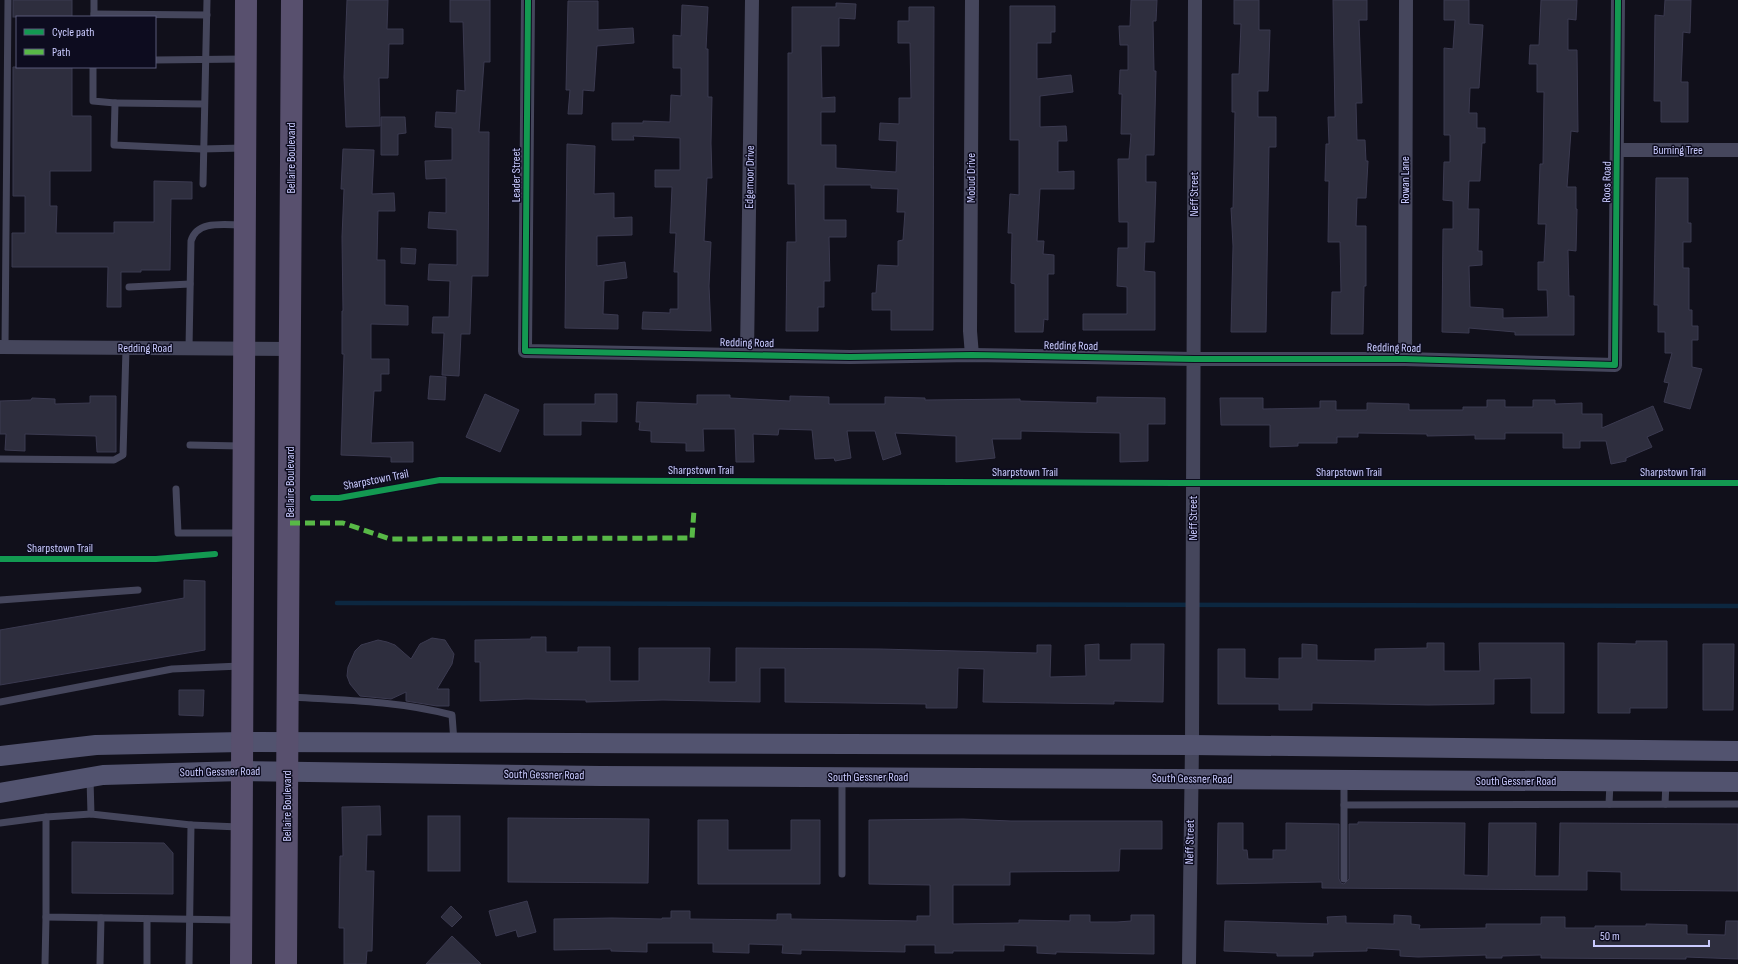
<svg xmlns="http://www.w3.org/2000/svg" width="1738" height="964" font-family="'Sofia Sans Condensed',sans-serif">
<style>
.lines{fill:none;stroke-linecap:round;stroke-linejoin:round}
.stream{stroke:#0c2740;stroke-width:4.5}
.building{fill:#2e2e3e;stroke:#3b3a50}
.lane{stroke:#45465c;stroke-width:7}
.street{stroke:#45465c;stroke-width:14}
.secondary{stroke:#52536f;stroke-width:20}
.primary{stroke:#58506e;stroke-width:22}
.quiet{stroke:#58b947;stroke-width:5;stroke-dasharray:10 5;stroke-linecap:butt}
.cycleway-casing{stroke:#0d0c1f;stroke-width:8}
.cycleway{stroke:#139951;stroke-width:6}
.labels{text-anchor:middle;dominant-baseline:central;stroke-width:3;stroke-linejoin:round;paint-order:stroke}
.street-label{font-size:12px;fill:#cacbff;stroke:#0d0c1f}
</style>
<rect width="100%" height="100%" fill="#11101b"/>
<g class="lines">
<path class="stream" d="M337 603 1738 606"/>
</g>
<g class="building">
<rect x="13" y="0" width="59" height="17"/>
<path d="M347 0H388L387 29H403V44H389L388 78H379L380 126 346 127 344 77Z"/>
<path d="M450 0H490V62H484L479 132H489L488 276H472L470 334H461L459 376 442 375 444 333H432L433 317H449L450 281 428 280 429 264 457 265V230L428 228 429 212 446 213V178L426 179 425 161 452 160V128L435 127 436 112 456 113 457 90 465 91 463 22H450Z"/>
<path d="M1131 0H1157L1156 21H1153L1154 71H1156L1154 155H1146V182H1156L1154 242H1145L1144 271 1155 272V330H1083V314H1127V287L1117 286 1118 248H1128V222H1119L1118 159H1129L1131 134H1121L1122 94H1119L1120 70H1128V45H1120L1119 26H1130Z"/>
<path d="M1234 0H1259V30H1270L1268 91H1258V117H1276V147H1269L1266 332H1231L1233 246 1231 208H1233L1234 164 1235 112H1232V74H1239L1241 24H1234Z"/>
<path d="M1333 0H1367V20H1359L1362 103H1356L1357 140H1365L1366 161H1368L1366 198H1357L1356 226H1366V286H1364L1363 334H1331L1332 292H1341L1340 242H1328L1329 181H1325L1326 144H1329L1328 117H1335Z"/>
<path d="M1444 0H1469V24L1483 25 1479 88H1470L1469 113H1477V128H1485V143H1482L1480 181H1469L1468 209H1479L1478 251H1482V265L1469 266 1470 307 1503 309V318L1548 317 1547 290H1538V262H1544L1546 224H1538L1540 164H1543L1544 92H1537V64H1529L1530 45H1539L1541 0H1577L1576 20 1568 19V50H1577L1578 132 1571 131 1567 187H1576V209H1577L1576 251 1568 250 1569 296H1574V335H1515V332L1469 328V333L1442 332 1443 229H1453V201L1443 200 1444 162H1450V135H1444V48L1453 49 1455 20H1444Z"/>
<path d="M1665 0H1691L1690 33 1683 32 1681 82H1688V122H1661V101H1654L1655 15 1664 16Z"/>
<path d="M568 1H598V30L633 28 634 43 597 46 594 91 583 90 582 114H568L570 90H566Z"/>
<path d="M836 3 856 4 855 19 839 18V46H821L822 98 835 97V112H821V145H836V168L896 172 897 141 879 140 880 123 899 124V98H911L910 43H898V21H909V7H934L933 330H891V310H872V293H876L878 265 898 266V241L903 240 905 212H897L898 189 871 188V185H824V220H846V237H829L830 281H824V307H818V331H786L787 242H796L795 184H788V53H792V7H836Z"/>
<path d="M682 5 708 7 706 49H708V97H712L711 143 712 178H707L704 241 711 242 709 286 711 331 642 329 643 312 670 313V309H678V272H674L676 233H670L672 187H655V170H680V138L633 136 634 140H612V123H643V121L670 122 671 95 681 96V68H673V35L681 36Z"/>
<path d="M1010 6H1055V32H1051V43H1037V79L1071 75 1073 92 1040 96V127L1066 126 1067 141H1058V172L1074 171V189H1040L1037 241H1044L1043 254 1054 255V274H1048V320L1044 319 1043 332H1015V284L1011 283 1012 233H1008L1010 194 1019 195V140H1010Z"/>
<path d="M13 67H72V116H91V171H50V206H57L56 233H114V222H154V181L192 182V199H171L170 270H141V272H121V307H107L108 267H12V233H25V196H13Z"/>
<path d="M381 117H405L406 133 398 134V155H381Z"/>
<path d="M567 144 595 146 594 194 614 193V218L632 217V235L597 236V266L625 262 627 278 604 281 603 314 618 315V329L565 328Z"/>
<path d="M343 149 374 150 372 194 394 193 395 211H378L377 260H385V305L408 306V325L371 324V359H389V374H381V391H374L371 443 413 442V462H391V457L341 455 344 354H342V311H343L342 237 344 189H341Z"/>
<path d="M1656 178H1688V223H1691V242H1683V268H1689V310H1692V326H1698V340H1692V367L1702 369 1690 409 1664 402 1669 383 1664 382 1672 353H1665V332H1658V305H1654Z"/>
<path d="M401 248 416 249 415 264 401 263Z"/>
<path d="M430 376 446 377 445 400 428 399Z"/>
<path d="M485 394 519 410 500 452 466 437Z"/>
<path d="M595 394H617V422L581 421V435H544V404H595Z"/>
<path d="M697 395H730V398L790 401V396L829 397V404H885V397L925 398V400L1020 399V401L1097 403V397L1165 398V424H1148V461L1120 462V433L1021 431V439H992L995 458 956 462V436L895 433 901 454 883 460 875 431H847L851 458 835 461 834 458 815 459 812 430 779 429 778 435 753 434 754 462H736L735 429H703L704 451H686V443L651 442V431L639 430 640 422H636L637 402 697 404Z"/>
<path d="M90 396H116V452H97L96 436 25 434V451L5 450 6 434H0V401L31 400 32 398 55 399V404L90 403Z"/>
<path d="M1220 398H1263V409L1320 408V401H1336V410H1367V403L1409 404V410H1463V407H1487V400H1505V407H1533V400H1555V404L1582 403V414H1602V428L1653 406 1663 430 1647 437 1652 447 1626 458V461L1611 464 1606 441H1580V448H1563V433H1505V439H1475V435L1427 436V434L1358 433V437H1337V443H1298V446L1270 447V425H1221Z"/>
<path d="M184 580 205 581V650L0 685V630L184 598Z"/>
<path d="M531 637H546V652H578V647H610V681H639V648H710L709 682H736V648L879 649 1037 653V645H1051L1050 677 1086 676 1085 645 1099 644V660H1131V644H1164L1163 702 1114 701V704L983 702 984 669 958 668 957 708H926V704L785 702V668H760V702L663 700 586 702V700L526 699 480 701V662H475V640L531 639Z"/>
<path d="M432 638 445 640 454 654 452 664 437 689H449V706H437L406 701V692L391 699 360 696 350 684 347 676 348 667 355 651 361 645 378 640 387 642 395 645 411 659 420 644Z"/>
<path d="M1636 641H1667V708H1630V713H1598V643L1636 644Z"/>
<path d="M1427 643H1444V671H1480L1479 643H1564V713H1531V678L1494 679V704L1428 705 1312 703V710H1279V704H1218V649H1245V678L1279 679V658H1302V644L1317 645V660L1375 661V649L1427 648Z"/>
<path d="M1703 644H1734L1733 710H1703Z"/>
<path d="M179 690H204L203 716 179 715Z"/>
<path d="M380 806 381 835H367L366 871H374L372 951H367L366 964H344V928H339L340 856H343L342 807Z"/>
<rect x="428" y="816" width="32" height="55"/>
<path d="M508 818 649 819 648 883 508 882Z"/>
<path d="M963 819 1011 821H1162V849H1120L1119 871 1010 872V885H953V924L1019 923V920L1070 921V915H1090V922H1117L1131 921V915H1154V954L1056 952V954L1037 953V946L1004 945V951H953V953H935V945H905V952L801 950V954L782 953 783 945 749 944V953L713 952V943H647V952L611 951V949L554 950V919L612 918 662 919V918H671V911H690V919L777 920V914H791V919L917 921V916H930V885L869 884V820Z"/>
<path d="M698 820H728V850H791V820H820V884H698Z"/>
<path d="M1358 822 1465 823 1464 875 1488 876 1489 823H1536L1535 876H1559L1560 823 1738 824V891L1621 890V872L1587 871V890L1322 888V882L1217 884 1218 823H1243V850H1247L1248 859H1273V850H1286V823L1339 824V879L1341 883 1344 884 1349 879V824H1358Z"/>
<path d="M72 842 164 843 173 853V894L72 893Z"/>
<path d="M527 901 536 932 518 937 516 930 496 936 489 911Z"/>
<path d="M451 906 462 917 452 927 441 917Z"/>
<path d="M1394 915 1411 916V924L1420 925 1419 929 1486 928V924H1541V917H1565V928H1595V926H1646V924L1687 925V934L1725 935 1726 921H1738V959L1686 957V959L1541 958V955L1502 956V958H1486V955L1418 957 1400 956V950L1367 948V951L1313 952V956H1277V953L1224 951 1225 921 1328 924 1327 917 1346 916V923L1394 924Z"/>
<path d="M452 936 481 964H426Z"/>
</g>
<g class="lines">
<g class="lane">
<path d="M94 0V17"/>
<path d="M94 14 207 15"/>
<path d="M155 60 244 59"/>
<path d="M93 67V101L115 103 114 145 202 149 243 148"/>
<path d="M115 103 204 104"/>
<path d="M203 184 207 0"/>
<path d="M129 287 190 284"/>
<path d="M5 347 8 0"/>
<path d="M189 348 191 241C197 220 224 225 242 225"/>
<path d="M190 445 241 446"/>
<path d="M0 459 114 460 123 455 126 348"/>
<path d="M176 489 178 533H241"/>
<path d="M0 600 138 590"/>
<path d="M290 697C344 700 400 701 452 715L454 742"/>
<path d="M0 702 172 669 240 666"/>
<path d="M90 779 91 814 191 825 189 964"/>
<path d="M1344 781V879"/>
<path d="M1609 804 1610 783"/>
<path d="M1665 804 1666 782"/>
<path d="M1344 805 1738 804"/>
<path d="M46 817V917L239 920"/>
<path d="M0 823 46 817 91 814"/>
<path d="M191 825 239 827"/>
<path d="M842 874V779"/>
<path d="M45 964 46 917"/>
<path d="M100 964 101 918"/>
<path d="M147 964V919"/>
</g>
<g class="street">
<path d="M528 0 525 351 850 357 972 355 1194 359H1405L1615 365 1618 0"/>
<path d="M972 0 970 331 972 355"/>
<path d="M1618 150H1738"/>
<path d="M0 347 291 349"/>
<path d="M747 354 752 0"/>
<path d="M1405 359 1406 0"/>
<path d="M1189 964 1192 745 1195 0"/>
</g>
<g class="secondary">
<path d="M0 756 96 745 242 742 1192 745 1738 751"/>
<path d="M0 793 103 775 242 771 600 776 1738 782"/>
</g>
<g class="primary">
<path d="M241 964 246 0"/>
<path d="M286 964 292 0"/>
</g>
<path class="quiet" d="M290 523H343L390 539 692 538 694 510"/>
<defs>
<g id="cycleway">
<path d="M528 0 525 351 850 357 972 355 1194 359H1405L1615 365 1618 0"/>
<path d="M313 498H339L440 480 1175 483H1738"/>
<path d="M0 559H156L215 554"/>
</g>
</defs>
<use href="#cycleway" class="cycleway-casing"/>
<use href="#cycleway" class="cycleway"/>
</g>
<g class="labels">
<g class="street-label">
<text x="1678" y="150">Burning Tree</text>
<text transform="translate(291 158) rotate(-90)">Bellaire Boulevard</text>
<text transform="translate(516 175) rotate(-90)">Leader Street</text>
<text transform="translate(750 177) rotate(-89)">Edgemoor Drive</text>
<text transform="translate(971 178) rotate(-90)">Mobud Drive</text>
<text transform="translate(1405 180) rotate(-90)">Rowan Lane</text>
<text transform="translate(1607 182) rotate(-89)">Roos Road</text>
<text transform="translate(1194 194) rotate(-90)">Neff Street</text>
<text transform="translate(747 343) rotate(1)">Redding Road</text>
<text transform="translate(1071 346) rotate(1)">Redding Road</text>
<text x="145" y="348">Redding Road</text>
<text transform="translate(1394 348) rotate(1)">Redding Road</text>
<text x="701" y="470">Sharpstown Trail</text>
<text x="1025" y="472">Sharpstown Trail</text>
<text x="1349" y="472">Sharpstown Trail</text>
<text x="1673" y="472">Sharpstown Trail</text>
<text transform="translate(376 480) rotate(-11)">Sharpstown Trail</text>
<text transform="translate(290 482) rotate(-90)">Bellaire Boulevard</text>
<text transform="translate(1193 518) rotate(-90)">Neff Street</text>
<text x="60" y="548">Sharpstown Trail</text>
<text transform="translate(220 772) rotate(-1)">South Gessner Road</text>
<text transform="translate(544 775) rotate(1)">South Gessner Road</text>
<text x="868" y="777">South Gessner Road</text>
<text transform="translate(1192 779) rotate(1)">South Gessner Road</text>
<text x="1516" y="781">South Gessner Road</text>
<text transform="translate(287 806) rotate(-90)">Bellaire Boulevard</text>
<text transform="translate(1190 842) rotate(-89)">Neff Street</text>
</g>
</g>
<rect x="16" y="16" width="140" height="52" fill="#0d0c1f" stroke="#595879"/>
<rect x="24" y="29" width="20" height="6" fill="#139951" stroke="#595879"/>
<text x="52" y="36" font-size="12" fill="#cacbff">Cycle path</text>
<rect x="24" y="49" width="20" height="6" fill="#58b947" stroke="#595879"/>
<text x="52" y="56" font-size="12" fill="#cacbff">Path</text>
<path d="M1594 940v6h115v-6" fill="none" stroke="#cacbff" stroke-width="2"/>
<text x="1600" y="940" font-size="12" fill="#cacbff" stroke="#0d0c1f" stroke-width="3" paint-order="stroke">50 m</text>
</svg>
